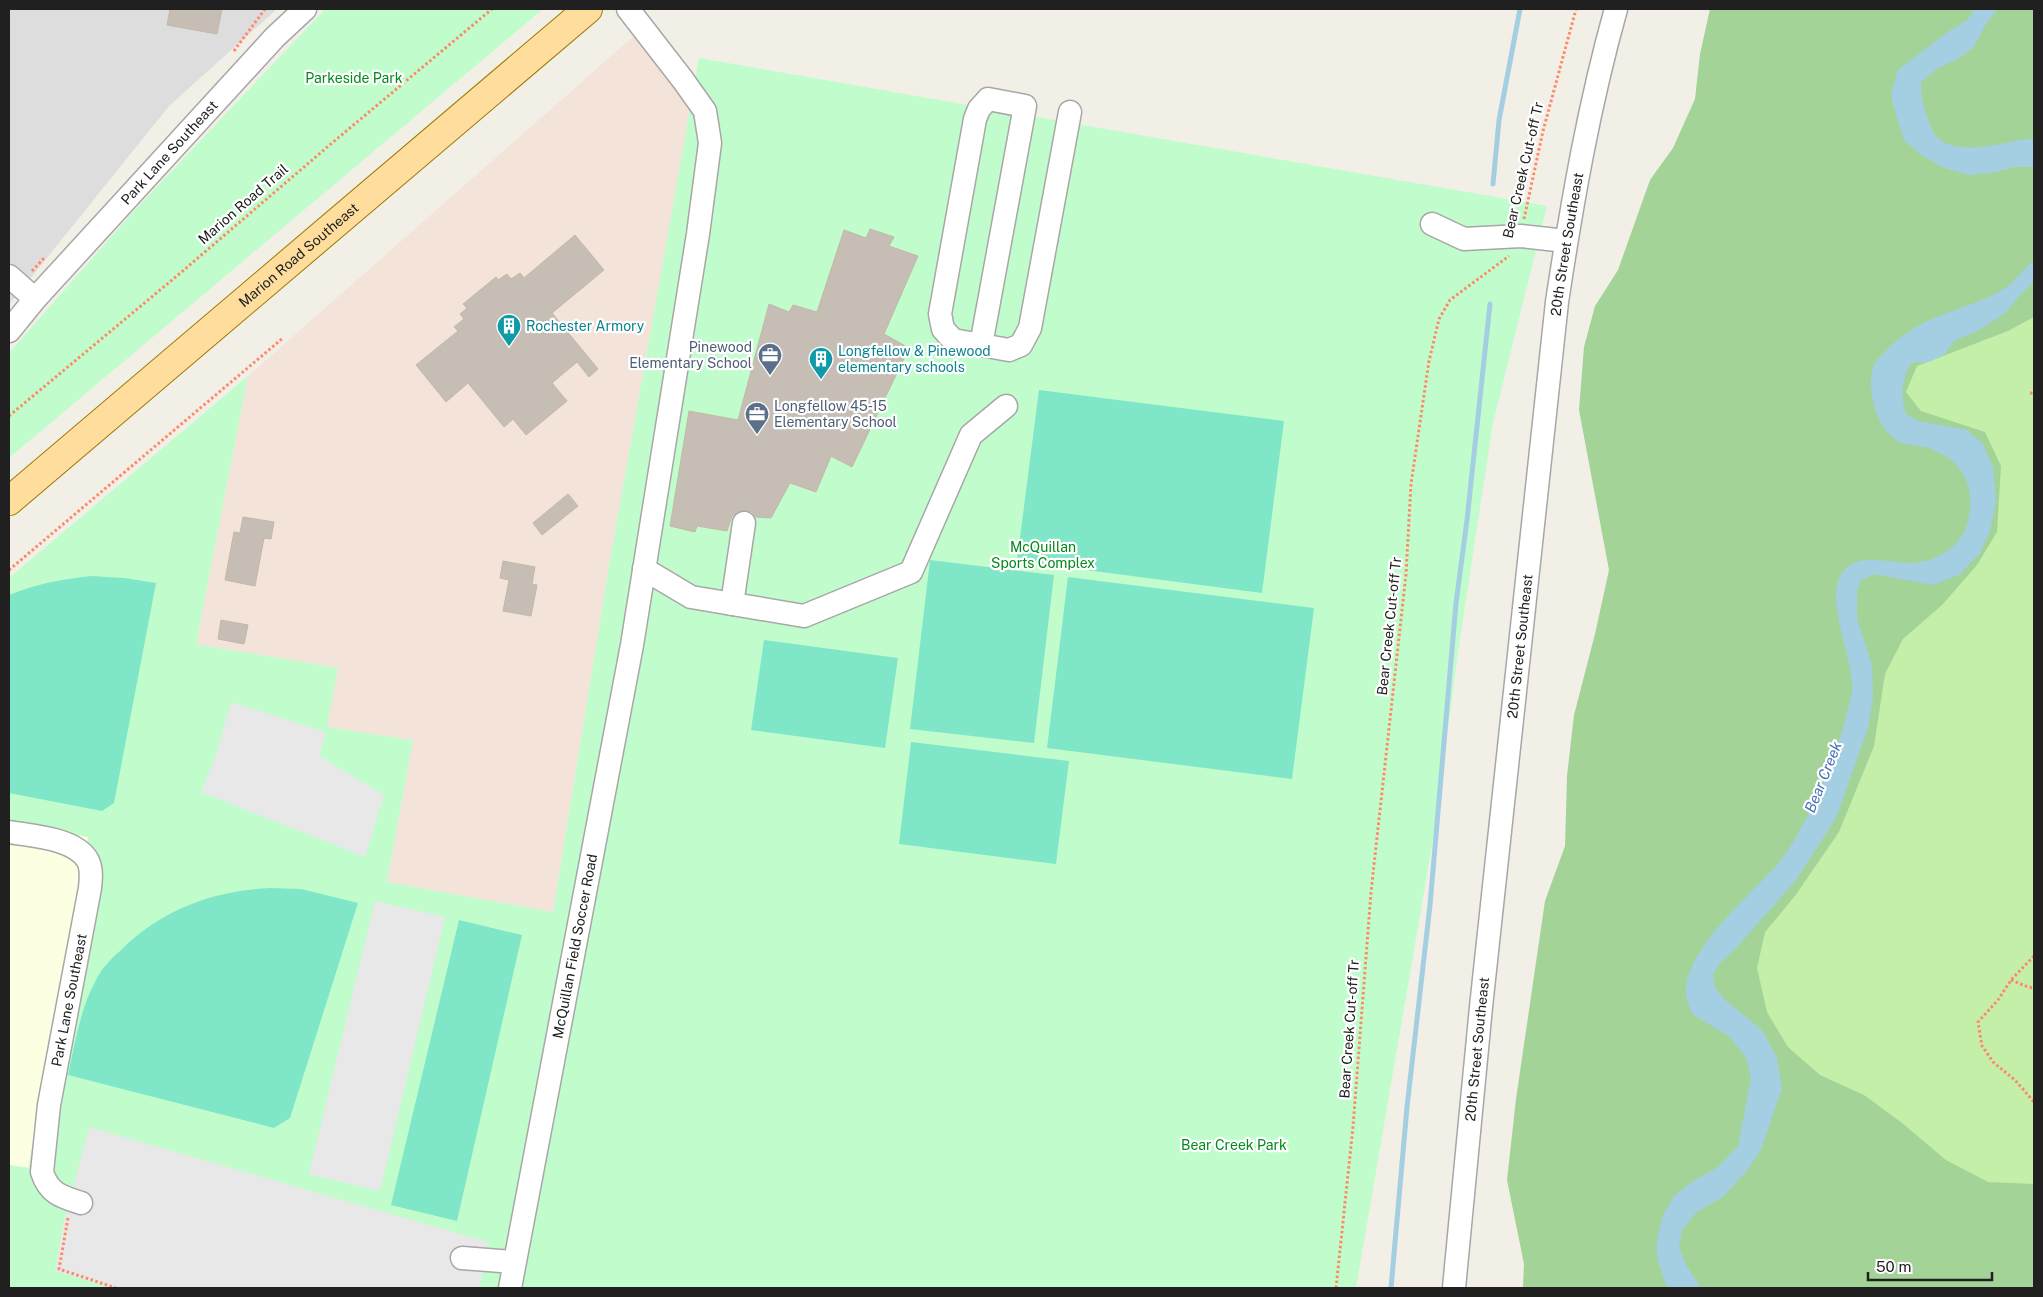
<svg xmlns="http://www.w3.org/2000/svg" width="2043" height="1297" font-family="'Public Sans',sans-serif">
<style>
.residential{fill:#dedddd}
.education{fill:#fcffe1}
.military{fill:#f4e3d9}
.grass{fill:#c4efa9}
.forest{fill:#a4d398}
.park{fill:#c1fdcc}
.pitch{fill:#7fe6c8}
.parking{fill:#e8e8e8}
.water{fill:#a4cee2}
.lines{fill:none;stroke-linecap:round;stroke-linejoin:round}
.stream{stroke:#a4cee2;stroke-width:5}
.building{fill:#c6beb5;stroke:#c4b7a7}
.minor-casing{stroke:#a7a7a7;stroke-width:25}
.major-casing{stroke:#9c7800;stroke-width:30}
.path{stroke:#ff8869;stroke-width:3;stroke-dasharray:2.5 2.5;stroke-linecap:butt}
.minor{stroke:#fff;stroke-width:22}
.major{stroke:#ffde9d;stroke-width:28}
.labels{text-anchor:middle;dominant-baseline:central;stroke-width:4.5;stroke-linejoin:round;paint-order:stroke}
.park-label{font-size:14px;fill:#04891c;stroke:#fff}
.street-label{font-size:14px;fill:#202020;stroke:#fff}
.culture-label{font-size:14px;fill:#0d838f;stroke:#fff;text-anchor:start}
.service-label{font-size:14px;fill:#4e5e75;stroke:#fff;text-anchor:end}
.water-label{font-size:15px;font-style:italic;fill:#4473b8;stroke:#fff}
</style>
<rect width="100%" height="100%" fill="#f1efe6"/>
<path class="residential" d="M9 9H277L169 106 9 305Z"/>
<path class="education" d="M9 823 88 837 28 1168 9 1165Z"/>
<path class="military" d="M634 36 691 105 608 571 553 912 387 882 413 740 326 727 337 668 196 644 248 376Z"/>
<path class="grass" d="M2034 142V1237L1902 1232 1741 990 1846 430Z"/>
<path class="forest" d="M1710 9H2034V317L2008 331 1917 366 1906 392 1921 411 1985 432 2001 466 1997 532 1977 565 1942 605 1903 639 1885 674 1874 746 1839 832 1795 896 1765 932 1757 968 1767 1012 1788 1047 1820 1075 1864 1095 1902 1123 1946 1160 1988 1182 2034 1184V1288H1523L1524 1264 1507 1180 1516 1099 1545 901 1565 846 1567 776 1574 715 1595 634 1609 570 1579 410 1584 347 1595 306 1618 270 1650 180 1673 148 1695 99 1700 54Z"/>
<g class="park">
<path d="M325 9H543L9 458V353L133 212Z"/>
<path d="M699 58 1547 206 1493 423 1459 645 1436 822 1356 1288H9V1165L29 1168 88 837 9 823V578L248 376 196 644 338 668 327 727 413 740 387 882 553 912 608 571Z"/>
</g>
<g class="pitch">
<path d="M1039 390 1284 421 1262 593 1017 561Z"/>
<path d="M930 560 1054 575 1034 743 910 729Z"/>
<path d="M91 576 124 578 156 583 114 803 102 811 9 793V595C36 584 62 579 91 576Z"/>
<path d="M1068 577 1314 608 1292 779 1047 748Z"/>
<path d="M764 640 898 658 885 748 751 730Z"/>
<path d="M911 742 1069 761 1056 864 899 844Z"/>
<path d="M270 888 301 889 358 903 290 1118 274 1128 68 1075C75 1043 80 1009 96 980 101 969 111 959 120 951 161 910 212 891 270 888Z"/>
<path d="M459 920 522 935 457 1221 391 1205Z"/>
</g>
<g class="parking">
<path d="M231 702 326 732 319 756 384 795 365 857 201 792 216 755Z"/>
<path d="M375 901 445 917 380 1191 309 1174Z"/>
<path d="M89 1127 488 1242 480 1288H114L55 1271 63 1226Z"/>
</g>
<g class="water">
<path d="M1975 9H1998L1987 22 1973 48 1958 59 1938 68 1921 82C1921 95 1923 104 1927 116 1929 122 1932 132 1937 137 1957 157 2002 143 2026 139L2034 140V167H2015L1990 173 1969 175 1944 168 1921 155 1904 140 1893 105 1891 93 1898 70 1945 34 1967 20Z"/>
<path d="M2034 260V282L2020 295 2005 313 1978 331 1955 340 1944 355 1929 362 1911 363C1901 381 1900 394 1906 414L1918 421 1967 430 1983 444 1993 467 1996 501 1990 531 1980 553 1959 575 1932 585 1875 574 1861 580 1857 592V619L1872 665 1873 697 1868 728 1836 818 1796 880 1736 948 1719 964 1713 975 1715 987 1724 999 1762 1030 1777 1058 1782 1088 1761 1150 1745 1173 1724 1196 1696 1213 1682 1230 1679 1247 1686 1265 1701 1288H1669L1665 1283 1657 1258V1239L1663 1215 1674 1196 1693 1181 1718 1167 1738 1146 1751 1078 1746 1058 1730 1037 1692 1014C1690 1008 1686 1000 1686 994 1683 952 1749 896 1775 867 1790 851 1801 828 1811 809 1826 779 1838 749 1846 716 1848 708 1851 698 1852 690 1854 660 1826 603 1840 576 1855 549 1889 564 1913 563 1934 562 1959 548 1966 527 1978 490 1965 460 1928 448 1920 445 1910 446 1902 443 1877 433 1865 389 1874 365 1877 359 1884 353 1888 349 1922 314 1959 313 1999 292 2012 285 2023 270 2034 260Z"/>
</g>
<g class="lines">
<g class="stream">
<path d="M1493 184 1499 120 1520 9"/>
<path d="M1391 1288 1407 1107 1430 905 1456 603 1467 520 1490 304"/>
</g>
</g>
<g class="building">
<path d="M170 9H222L217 34 167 25Z"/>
<path d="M870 229 894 237 889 246 918 256 884 334 909 348 852 467 831 456 816 492 790 483 771 518 756 517 752 512 745 510 739 511 732 516 727 531 697 526 695 532 670 526 689 411 738 420 769 304 789 312 793 305 817 312 844 230 866 238Z"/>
<path d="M575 235 604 270 552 313 598 369 589 377 577 362 552 383 567 401 526 435 513 419 504 427 468 383 446 402 416 365 458 331 454 327 464 319 460 314 467 308 463 304 496 277 498 280 507 274 511 279 520 273 524 278Z"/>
<path d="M568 494 578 506 542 535 533 523Z"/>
<path d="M243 517 274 522 271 539 264 538 255 586 225 580 234 532 240 533Z"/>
<path d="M503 561 535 567 532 584 537 585 531 616 503 611 509 580 500 578Z"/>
<path d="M221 620 248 625 244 644 218 639Z"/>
</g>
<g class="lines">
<defs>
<g id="minor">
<path d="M1432 224 1464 239 1521 236 1566 241"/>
<path d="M9 276 35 299"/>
<path id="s1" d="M9 331 35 299 275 37 305 9"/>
<path d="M981 345 1025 106 988 99 979 109 975 119 940 314 943 329 953 340 1009 350 1021 345 1030 328 1070 112"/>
<path d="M644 569 691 597 804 616 911 572 971 435 1006 406"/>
<path d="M732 604 744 523"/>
<path d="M9 832C31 836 76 838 88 861 92 869 91 879 90 888L49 1105 42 1172C49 1194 62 1197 81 1203"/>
<path d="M462 1258 514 1262"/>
<path id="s2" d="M510 1288 632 645 698 234 710 143 705 111 683 80 628 9"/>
<path id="s3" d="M1454 1288 1481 1007 1557 302C1572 203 1589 105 1616 9"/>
</g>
<g id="major">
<path id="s4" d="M9 501 588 9"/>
</g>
</defs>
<use href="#minor" class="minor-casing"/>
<use href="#major" class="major-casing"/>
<g class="path">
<path d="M234 51 265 9"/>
<path d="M1524 219 1543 131 1576 9"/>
<path d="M32 271 45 257"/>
<path d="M2030 393H2034"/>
<path d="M9 416 178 275 332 143 492 9"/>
<path d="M9 570 283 338"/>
<path d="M2034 956 2011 980 1998 1000 1978 1022 1982 1046 1994 1063 2015 1080 2034 1102"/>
<path d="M2011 980 2028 987 2034 988"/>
<path d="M68 1218 59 1269 116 1288"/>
<path d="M1336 1288 1353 1127 1371 892 1406 574 1411 484 1429 361 1439 319 1450 300 1509 256"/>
</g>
<use href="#minor" class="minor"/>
<use href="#major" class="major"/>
</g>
<defs>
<symbol id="building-pin" viewBox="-11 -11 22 30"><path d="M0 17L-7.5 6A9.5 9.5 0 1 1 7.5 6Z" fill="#0f9aa8" stroke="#fff"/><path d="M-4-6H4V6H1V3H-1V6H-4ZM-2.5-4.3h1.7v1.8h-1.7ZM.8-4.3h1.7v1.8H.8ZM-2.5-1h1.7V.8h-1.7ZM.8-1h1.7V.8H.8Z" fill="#fff"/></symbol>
<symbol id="office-pin" viewBox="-11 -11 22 30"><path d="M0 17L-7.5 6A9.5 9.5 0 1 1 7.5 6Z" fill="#5c6f8a" stroke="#fff"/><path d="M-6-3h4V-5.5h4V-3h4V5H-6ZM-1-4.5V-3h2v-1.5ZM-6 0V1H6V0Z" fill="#fff"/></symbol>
</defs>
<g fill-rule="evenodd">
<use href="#building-pin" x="495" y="312" width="28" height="38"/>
<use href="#office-pin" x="756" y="341" width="28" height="38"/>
<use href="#building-pin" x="807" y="345" width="28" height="38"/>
<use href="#office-pin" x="743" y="400" width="28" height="38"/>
</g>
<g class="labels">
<g class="park-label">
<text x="354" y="78">Parkeside Park</text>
<text x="1043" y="547">McQuillan<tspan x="1043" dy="16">Sports Complex</tspan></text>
<text x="1234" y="1145">Bear Creek Park</text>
</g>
<g class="street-label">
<text stroke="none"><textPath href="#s1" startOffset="240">Park Lane Southeast</textPath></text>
<text transform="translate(1523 170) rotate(-77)">Bear Creek Cut-off Tr</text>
<text transform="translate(243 204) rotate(-41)">Marion Road Trail</text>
<text stroke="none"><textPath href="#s3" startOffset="1050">20th Street Southeast</textPath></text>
<text stroke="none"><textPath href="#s4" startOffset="380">Marion Road Southeast</textPath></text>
<text transform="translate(1389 626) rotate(-84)">Bear Creek Cut-off Tr</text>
<text stroke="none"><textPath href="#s3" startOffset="645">20th Street Southeast</textPath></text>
<text stroke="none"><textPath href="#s2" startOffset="348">McQuillan Field Soccer Road</textPath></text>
<text transform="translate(69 1000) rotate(-79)">Park Lane Southeast</text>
<text transform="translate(1349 1029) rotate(-86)">Bear Creek Cut-off Tr</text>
<text stroke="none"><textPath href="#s3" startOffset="240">20th Street Southeast</textPath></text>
</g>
<g class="culture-label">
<text x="526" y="326">Rochester Armory</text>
<text x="838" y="351">Longfellow &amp; Pinewood<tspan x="838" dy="16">elementary schools</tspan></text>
</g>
<g class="service-label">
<text x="752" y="347">Pinewood<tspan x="752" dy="16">Elementary School</tspan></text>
<text x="774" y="406" text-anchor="start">Longfellow 45-15<tspan x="774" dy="16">Elementary School</tspan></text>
</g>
<g class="water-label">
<text transform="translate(1823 777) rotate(-68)">Bear Creek</text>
</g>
</g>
<rect width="2043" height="1297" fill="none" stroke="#202020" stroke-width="20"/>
<path d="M1868 1272v8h124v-8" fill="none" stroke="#202020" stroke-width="2.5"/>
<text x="1876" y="1272" font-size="15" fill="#202020" stroke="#ffffff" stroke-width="4" paint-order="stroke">50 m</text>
</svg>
